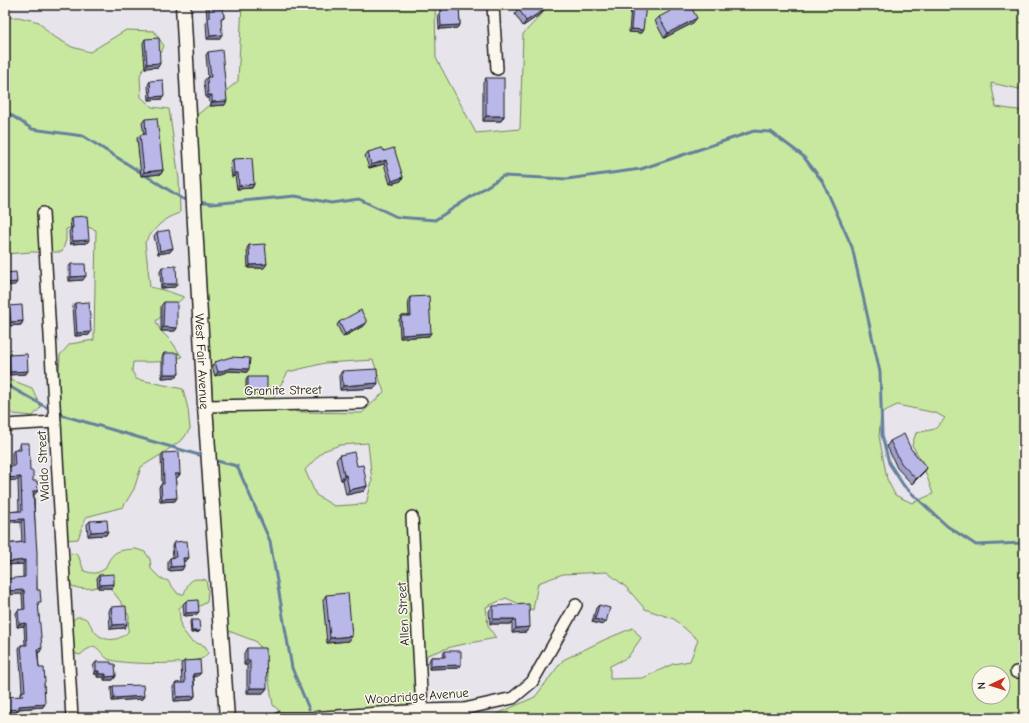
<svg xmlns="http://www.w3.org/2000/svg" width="1029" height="723" font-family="'Comic Neue',sans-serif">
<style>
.green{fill:#c8e8a0;stroke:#72825e;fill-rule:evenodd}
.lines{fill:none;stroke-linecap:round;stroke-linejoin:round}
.stream{stroke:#65809b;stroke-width:3}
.minor-casing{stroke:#1c1c1c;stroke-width:14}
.tertiary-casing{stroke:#1c1c1c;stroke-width:17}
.minor{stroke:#fbf7ec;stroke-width:11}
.tertiary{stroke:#fbf7ec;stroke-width:14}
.wall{fill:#9f9ec8;stroke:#1c1c1c}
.shaded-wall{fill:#8281a3;stroke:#1c1c1c}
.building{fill:#b9b8e9;stroke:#1c1c1c}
.labels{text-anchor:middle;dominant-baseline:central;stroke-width:3;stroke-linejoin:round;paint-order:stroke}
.street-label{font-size:13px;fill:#1c1c1c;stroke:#fbf7ec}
</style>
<rect width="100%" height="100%" fill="#e7e4eb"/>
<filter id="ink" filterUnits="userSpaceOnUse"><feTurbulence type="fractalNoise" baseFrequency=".025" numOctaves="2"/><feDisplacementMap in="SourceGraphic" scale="8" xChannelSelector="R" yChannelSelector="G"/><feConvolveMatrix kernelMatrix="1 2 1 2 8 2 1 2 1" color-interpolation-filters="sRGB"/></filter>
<g filter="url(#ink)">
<g class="green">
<path d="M242 5H435L436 58 476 133 520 129 523 34 543 13V5H1024V90L991 83 996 107 1024 111V718H488L535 697 563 660 606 639 633 628 641 638 628 657 610 666V679L643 678 673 664 690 661 698 640 674 619 645 609 626 587 607 572 563 574 538 583 533 610 506 598 486 607 488 626 496 638 454 646 427 655 425 669 408 718H287L273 705 264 652 255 641 226 630 196 116 238 81ZM373 360 384 392 362 413 297 412 273 398 288 372 325 363ZM897 405 936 413 945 418 935 429 916 433 912 445 922 462 933 494 912 503 895 495 887 479 879 436 881 413ZM368 443 372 481 366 504 334 506 316 495 305 470 323 451 340 445ZM979 673H1003V697H979Z"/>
<path d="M18 17 39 22 51 35 72 47 90 52 126 30 154 31 164 46 159 56 149 59 140 75 141 97 152 107 169 109 179 179 180 213C161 220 157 226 145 242L150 287 167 291 184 297 156 321 160 330 172 342 182 357C167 363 150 362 133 362L132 371 136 379 183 389 188 409 190 429 183 439 162 454 141 467 134 489 123 507 86 517 78 539 66 540 58 390 60 355 70 344 94 340 96 230 82 225 66 229V240L62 252H31L5 254V18Z"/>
<path d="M5 376 6 378 32 388 41 407 33 416 13 414 7 408H5Z"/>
<path d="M136 549 145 552 150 559 151 569 160 578 168 581 175 590 178 594H184C189 581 191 577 206 580L208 590 207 602 200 606 183 605 179 608 181 628 191 641 205 646 208 653C206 655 204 658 201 659 188 665 120 665 108 659 102 655 101 650 94 646L86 650 80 655 73 653 70 622 77 617C79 617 82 617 84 618 90 620 91 628 95 632 105 643 119 641 128 632L129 616 121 602 108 585C102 584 98 587 92 588 85 589 79 589 72 586L68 579 67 557 72 553 78 555 84 571C94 574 96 574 105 569 112 551 117 550 136 549Z"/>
</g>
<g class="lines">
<g class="stream">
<path d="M5 111 32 129 83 136 183 199 190 200"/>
<path d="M198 202 211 204 295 196 331 203 359 199 397 217 435 220 503 176 567 179 641 169 754 131 771 132 803 156 823 182 852 247 880 372 882 435 889 463 904 486 947 526 976 545 1024 543"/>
<path d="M5 384 46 407"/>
<path d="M58 414 199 455"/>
<path d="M217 461 237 466 270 541 292 668 309 709"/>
</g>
<defs>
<g id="minor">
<path d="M493 5 497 69"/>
<path d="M43 213 72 718"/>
<path d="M205 406 362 403"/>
<path d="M5 425 55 422"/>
<path d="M412 517 422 710"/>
<path d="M1016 672H1024"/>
<path d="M280 718H310L422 710 464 709 513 698 532 682 576 605"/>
</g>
<g id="tertiary">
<path id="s1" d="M183 5 205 406 227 718"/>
</g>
</defs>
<use href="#minor" class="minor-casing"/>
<use href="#tertiary" class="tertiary-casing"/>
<use href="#minor" class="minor"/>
<use href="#tertiary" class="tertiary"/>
</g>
<g class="wall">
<path d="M206 5H223L224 18 221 21 219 39H207L206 22 207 20Z"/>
<path d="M439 5H459L460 25 457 28 439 29 438 15 440 13Z"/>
<path d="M513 5H541L544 10 541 14 523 26 515 14 517 11Z"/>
<path d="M630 5H646L641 33 629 32 631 6Z"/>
<path d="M659 17 693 23 664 38 655 21Z"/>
<path d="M145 39 160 63 158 67 145 68 143 43Z"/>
<path d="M208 52 225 105 210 106 209 98H206L204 81 207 77H208L206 55Z"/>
<path d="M486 78 504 116 501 121H483V83Z"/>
<path d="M150 81 162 99 149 100 148 85Z"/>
<path d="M145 119 163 170 161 174 141 176 137 138 140 135 144 134 142 123Z"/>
<path d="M384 151 403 177 401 181 390 184 384 164 369 168 365 156 368 152Z"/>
<path d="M233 159 254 184 252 188 237 189 235 176 232 177 230 163Z"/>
<path d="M72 217 87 243 70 244 69 231 71 229 70 220Z"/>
<path d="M157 232 173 248 170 252 158 254 154 236Z"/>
<path d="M249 245 264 268H248L247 248Z"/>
<path d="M71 264 83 280 69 281 68 268Z"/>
<path d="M162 267 175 287 161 288 160 271Z"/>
<path d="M410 297 429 336 400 338 399 320 401 316H409L408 300Z"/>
<path d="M164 302 177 328 175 331H161V306Z"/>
<path d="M75 303 89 335 75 336 73 306Z"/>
<path d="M9 306 23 321 21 325 8 326 7 309Z"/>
<path d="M339 322 365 325 343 337 337 325Z"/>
<path d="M164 353 179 374 176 377 162 378V357Z"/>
<path d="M9 355 26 374 8 375 7 358Z"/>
<path d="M215 362 247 372 229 371 215 376 212 366Z"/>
<path d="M342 371 378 383 375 388 340 390 339 376Z"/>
<path d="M248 377 264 394H246V380Z"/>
<path d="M890 441 911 449 927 468 923 473 912 484 897 468 887 446Z"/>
<path d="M20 443 33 481 35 494H34L37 590 38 605 40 652H38L39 668 44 684 43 707 19 709 17 712 5 713V699L6 697H20V694L22 691 19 648 21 645H25L24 626 17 627 16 613 18 610H23L22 594 23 578V564L5 565V544L22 542 21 522 5 523V512L19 511 18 480 12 466V453L14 450H18V447Z"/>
<path d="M163 453 180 474 178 477H176L175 501 160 502 159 487 162 484 161 456Z"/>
<path d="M340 455 357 466 367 486 364 491 346 495 343 480H341L336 460Z"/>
<path d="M90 521 108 531 106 535 88 536 87 524Z"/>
<path d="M174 542 189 558 186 561H183L184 566 182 570 168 571V561L170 558 173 557 172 546Z"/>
<path d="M99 575 114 584 112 588H98L97 578Z"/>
<path d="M326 595 352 636 349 641 327 643 323 600Z"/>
<path d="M186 601 199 612 196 615 184 616 183 604Z"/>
<path d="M599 605 606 622 603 625 592 622 596 608Z"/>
<path d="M493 606 530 627 526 632 512 633V624H490L489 611Z"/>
<path d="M111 607 125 628 110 629 109 611Z"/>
<path d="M191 620 200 631 199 632 191 633 190 622Z"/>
<path d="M247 648 267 688 263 693H247V665H244V653Z"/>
<path d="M445 651 458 668 429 669V661L431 657H443V654Z"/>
<path d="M184 661 201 673 198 676 194 677 195 696 192 700 174 701 173 687 176 683H182L181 664Z"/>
<path d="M96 662 111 664 116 676 113 680H104V677H97V674H94L93 666Z"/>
<path d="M113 686 144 696 142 699 112 701 111 688Z"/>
</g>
<g class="shaded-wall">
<path d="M5 5H62L5 7Z"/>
<path d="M544 10 541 14 523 26 526 21Z"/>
<path d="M697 18 693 23 664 38 668 33Z"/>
<path d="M460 25 457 28 439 29 441 26Z"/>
<path d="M631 29 643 30 641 33 629 32Z"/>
<path d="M222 35 219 39H207L210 36Z"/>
<path d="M160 63 158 67 145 68 147 64Z"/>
<path d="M208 95H212L209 98H206Z"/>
<path d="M164 96 162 99 149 100 151 97Z"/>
<path d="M227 101 225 105 210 106 212 102Z"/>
<path d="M486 116H504L501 121H483Z"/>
<path d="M386 160 384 164 369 168 371 165Z"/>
<path d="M163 170 161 174 141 176 144 172Z"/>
<path d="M234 173H238L235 176 232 177Z"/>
<path d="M403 177 401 181 390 184 392 181Z"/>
<path d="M254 184 252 188 237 189 239 186Z"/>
<path d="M89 240 87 243 70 244 73 241Z"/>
<path d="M173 248 170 252 158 254 160 251Z"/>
<path d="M267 264 264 268H248L250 265Z"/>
<path d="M86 276 83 280 69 281 71 277Z"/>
<path d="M17 282 15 285 5 286V283Z"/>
<path d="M163 284H177L175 287 161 288Z"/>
<path d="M23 321 21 325 8 326 11 322Z"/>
<path d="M367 322 365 325 343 337 345 334Z"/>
<path d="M163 327 177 328 175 331H161Z"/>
<path d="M91 332 89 335 75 336 77 333Z"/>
<path d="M431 333 429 336 400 338 402 335Z"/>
<path d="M231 368 249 369 247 372 229 371 215 376 218 372Z"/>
<path d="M28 371 26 374 8 375 10 372Z"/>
<path d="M164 374H179L176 377 162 378Z"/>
<path d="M378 383 375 388 340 390 343 386Z"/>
<path d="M248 391H267L264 394H246Z"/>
<path d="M927 468 923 473 912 484 916 479Z"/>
<path d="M175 474H180L178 477 173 478Z"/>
<path d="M344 475H346L343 480H341Z"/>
<path d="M21 477 18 480 5 481V478Z"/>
<path d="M367 486 364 491 346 495 349 490Z"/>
<path d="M33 491H38L35 494H31Z"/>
<path d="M177 498 175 501 160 502 162 499Z"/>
<path d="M24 519 21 522 5 523V520Z"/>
<path d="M108 531 106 535 88 536 91 532Z"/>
<path d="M183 558H189L186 561H181Z"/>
<path d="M25 560 23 564 5 565 7 562Z"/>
<path d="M184 566 182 570 168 571 171 567Z"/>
<path d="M114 584 112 588H98L100 585Z"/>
<path d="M24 590 22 594 5 595V591Z"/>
<path d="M199 612 196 615 184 616 186 613Z"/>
<path d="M493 619H515L512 624H490Z"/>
<path d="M595 619 606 622 603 625 592 622Z"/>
<path d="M26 623 24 626 17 627 19 624Z"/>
<path d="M127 624 125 628 110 629 113 625Z"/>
<path d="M530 627 526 632 512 633 516 628Z"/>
<path d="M192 631H200L199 632 191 633Z"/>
<path d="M352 636 349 641 327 643 330 638Z"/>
<path d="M42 648 40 652H35L37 649Z"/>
<path d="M247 660H250L247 665H244Z"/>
<path d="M461 665 458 668 429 669 431 666Z"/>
<path d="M96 671H99L97 674H94Z"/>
<path d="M201 673 198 676 191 677 193 674Z"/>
<path d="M99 674H106L104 677H97Z"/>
<path d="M116 676 113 680H104L106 677Z"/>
<path d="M250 688H267L263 693H247Z"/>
<path d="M144 696 142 699 112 701 114 698Z"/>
<path d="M195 696 192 700 174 701 177 697Z"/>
<path d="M45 704 43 707 16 709 19 706Z"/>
<path d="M19 709 17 712 5 713 6 710Z"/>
</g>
<g class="building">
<rect x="5" y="5" width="2" height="4"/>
<path d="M209 5H223L224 18H221L222 35 210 36 208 18H209Z"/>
<path d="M442 5H459L460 25 441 26 440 12 442 11Z"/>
<path d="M520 5H541L544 10 526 21 519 9 521 7Z"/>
<path d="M633 5H646L643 30 631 29Z"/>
<path d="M682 5H690L697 18 668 33 659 17Z"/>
<path d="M159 38 160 63 147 64 145 39Z"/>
<path d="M222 50 227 101 212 102V95H208L207 77H211L208 52Z"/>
<rect x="486" y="78" width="18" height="38"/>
<path d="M163 80 164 96 151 97 150 81Z"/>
<path d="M157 118 163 170 144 172 140 135 146 134 145 119Z"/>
<path d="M382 148 384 151 394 148 403 177 392 181 386 160 371 165 368 152Z"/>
<path d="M252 158 254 184 239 186 238 173H234L233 159Z"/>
<path d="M87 216 89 240 73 241 71 228H73L72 217Z"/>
<path d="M169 230 173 248 160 251 157 232Z"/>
<path d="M265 244 267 264 250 265 249 245Z"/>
<path d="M71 264H85L86 276 71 277Z"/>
<path d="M176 266 177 284H163L162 267Z"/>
<path d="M16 272 17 282 5 283V273Z"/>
<path d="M429 296 431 333 402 335 401 316H411L410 297Z"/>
<path d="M89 302 91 332 77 333 75 303Z"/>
<path d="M164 302H177V328L163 327Z"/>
<path d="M22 305 23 321 11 322 9 306Z"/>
<path d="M361 310 367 322 345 334 339 322Z"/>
<path d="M164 353H178L179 374H164Z"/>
<path d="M27 354 28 371 10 372 9 355Z"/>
<path d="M231 357 250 358 249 369 231 368 218 372 215 362Z"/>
<path d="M377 369 378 383 343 386 342 371Z"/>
<rect x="248" y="377" width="19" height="14"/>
<path d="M904 434 911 449 927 468 916 479 901 463 890 441Z"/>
<path d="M20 443H29L30 471H33V481H37L38 491H33L37 553V590H40L41 602H38L42 648 37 649 39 668H44L45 682 44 683 45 704 19 706V709L6 710V697L23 696 22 691H25L21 645H27L26 623 19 624 18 610 25 609 24 590 5 591V579L25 577V560L7 562 5 544 25 542 24 519 5 520V512L22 511 21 477 5 478V467L15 466 14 450H21Z"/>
<path d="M179 452 180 474H175L177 498 162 499 161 484H164L163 453Z"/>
<path d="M354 452 357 466 363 465 367 486 349 490 346 475H344L340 455Z"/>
<path d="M107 520 108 531 91 532 90 521Z"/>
<path d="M187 541 189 558H183L184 566 171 567 170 558 176 557 174 542Z"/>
<path d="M114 574V584L100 585 99 575Z"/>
<path d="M348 593 352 636 330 638 326 595Z"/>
<path d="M198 600 199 612 186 613V601Z"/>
<path d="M529 604 530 627 516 628 515 619H493V606Z"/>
<path d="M599 605 610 608 606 622 595 619Z"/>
<path d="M126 606 127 624 113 625 111 607Z"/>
<path d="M191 620H199L200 631H192Z"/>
<path d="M247 648H266L267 688H250V660H247Z"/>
<path d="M445 651H461V665L431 666V657H445Z"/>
<path d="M200 660 201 673 193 674 195 696 177 697 176 683H185L184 661Z"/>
<path d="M96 662H111V664H115L116 676 106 677V674H99V671H96Z"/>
<path d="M143 685 144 696 114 698 113 686Z"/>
</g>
</g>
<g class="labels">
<g class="street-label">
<text stroke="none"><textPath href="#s1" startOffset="357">West Fair Avenue</textPath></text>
<text transform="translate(283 390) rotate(-1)">Granite Street</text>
<text transform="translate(43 466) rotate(-93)">Waldo Street</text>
<text transform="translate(403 614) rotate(-93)">Allen Street</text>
<text transform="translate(417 696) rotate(-4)">Woodridge Avenue</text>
</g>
</g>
<rect width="1029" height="723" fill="none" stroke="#fbf7ec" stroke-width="20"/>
<rect x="10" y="10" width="1009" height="703" fill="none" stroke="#1c1c1c" stroke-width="1.5" filter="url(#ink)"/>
<g transform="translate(991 685) rotate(266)"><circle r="19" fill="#fbf7ec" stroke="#a29f99"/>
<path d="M0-3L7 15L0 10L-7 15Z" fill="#c8321e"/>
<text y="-6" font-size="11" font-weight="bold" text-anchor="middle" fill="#1c1c1c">N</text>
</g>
</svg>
